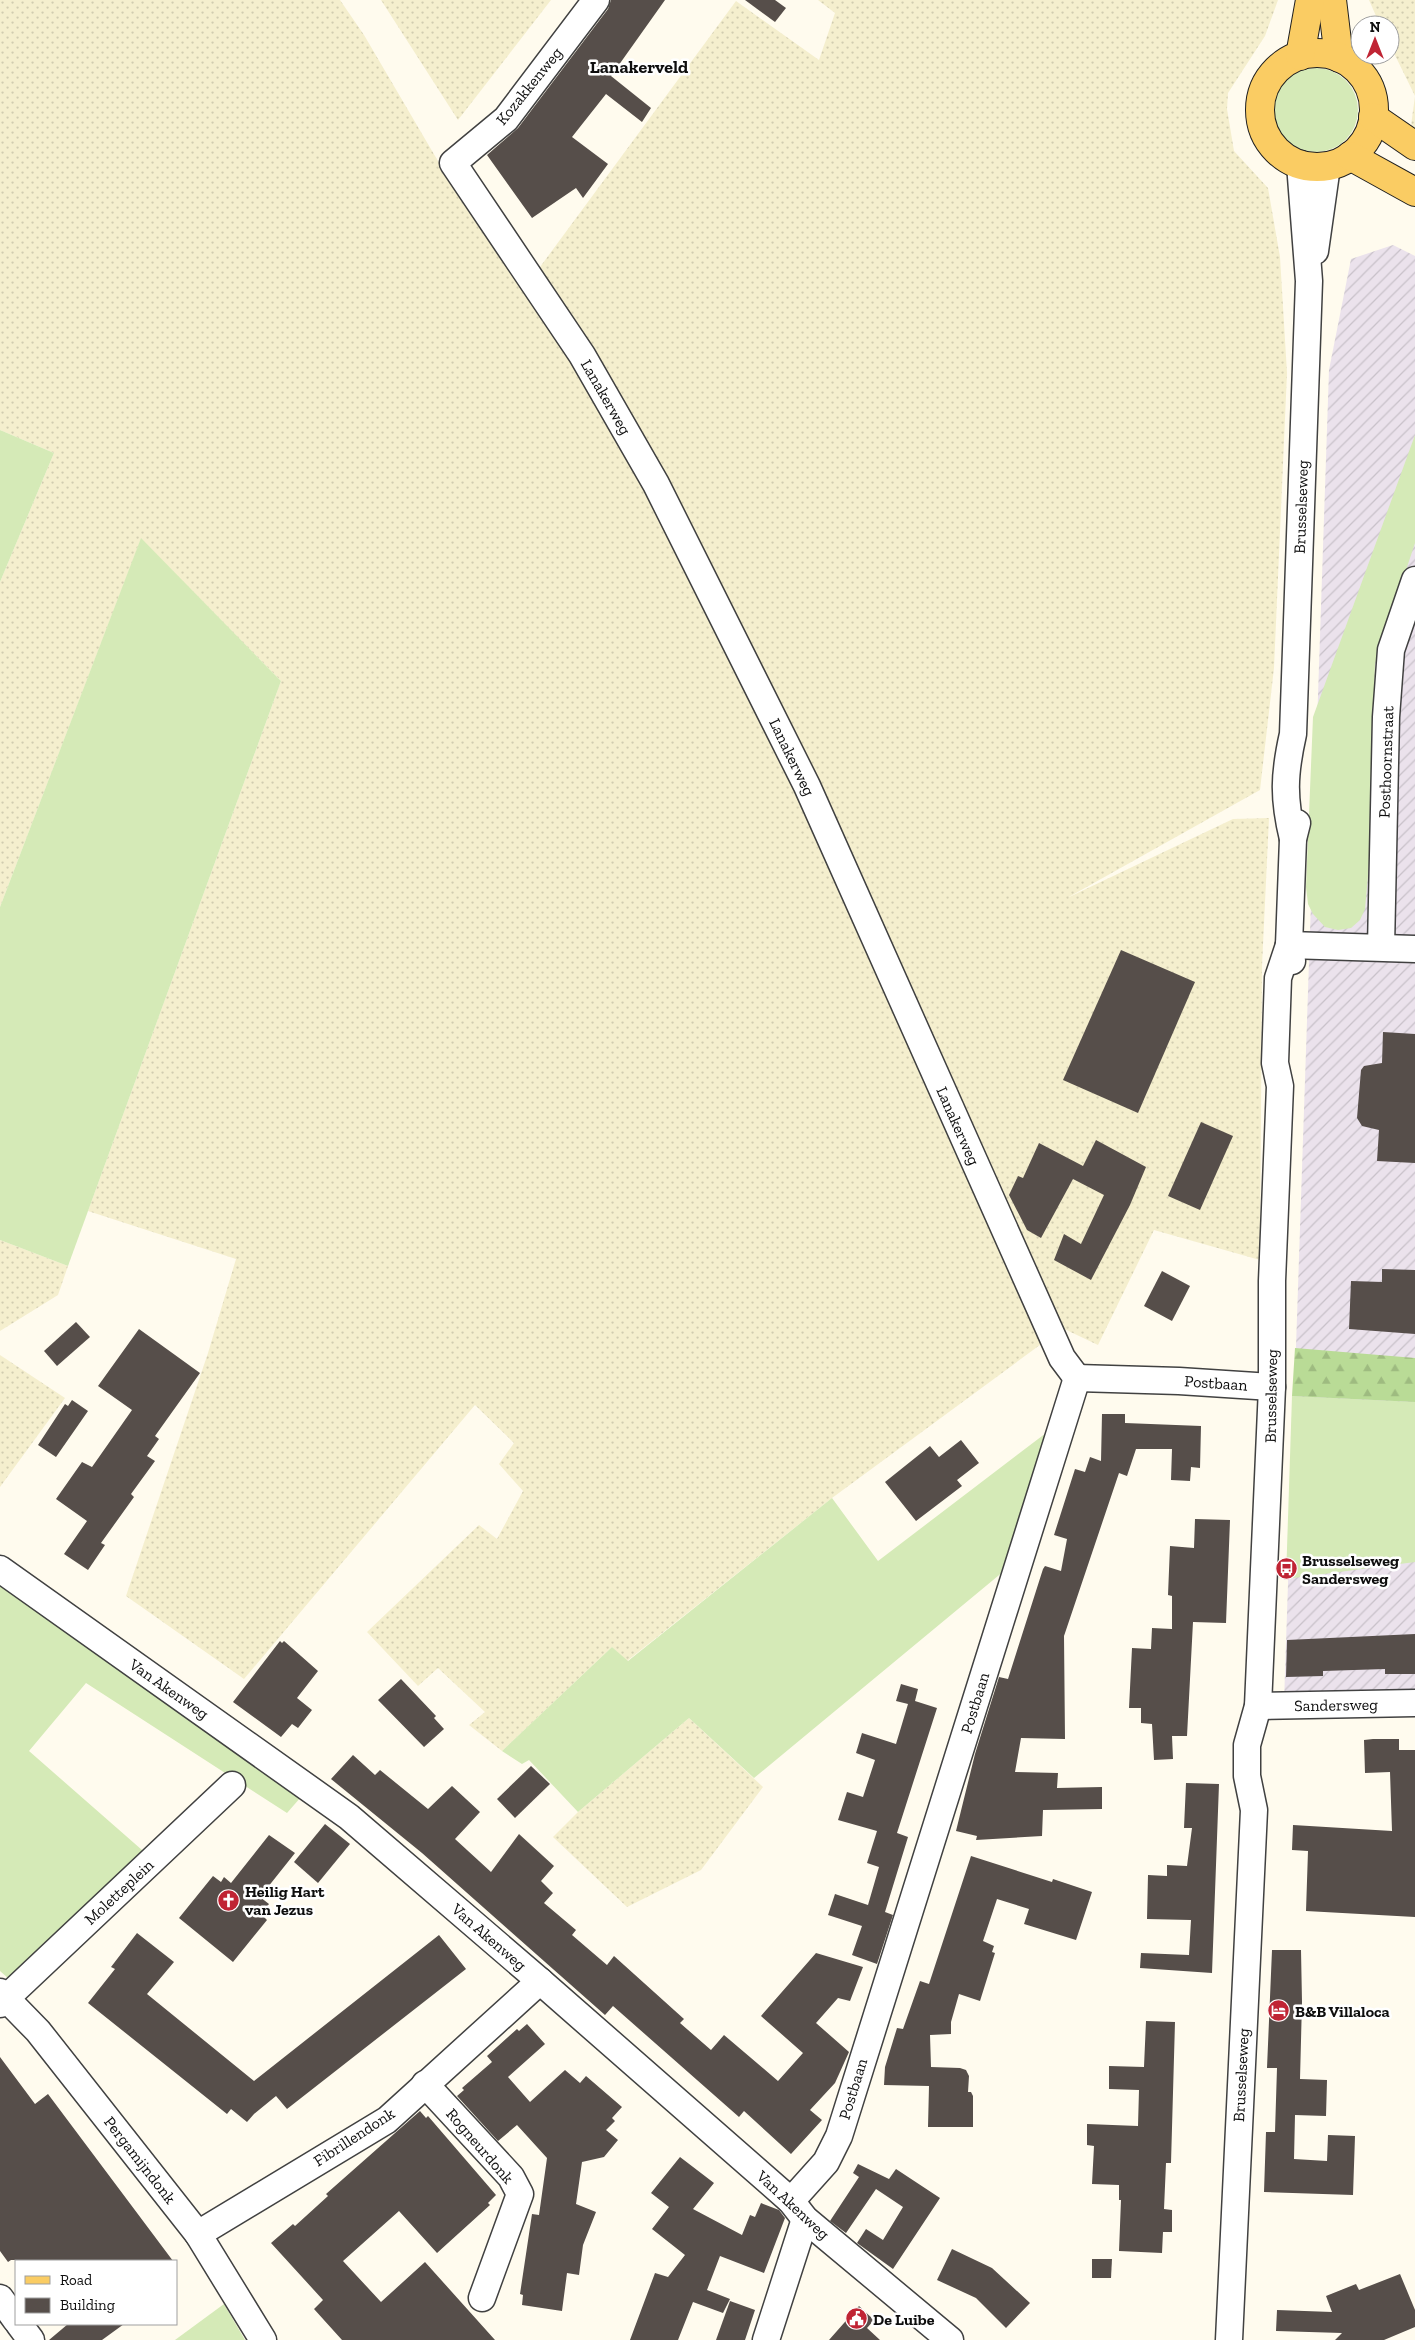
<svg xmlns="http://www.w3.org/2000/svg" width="1415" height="2340" font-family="'Zilla Slab',serif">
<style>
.industrial{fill:url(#industrial-furrows)}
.farmland{fill:url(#farmland-dots)}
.grass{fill:#d5eab7}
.forest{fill:url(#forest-firs)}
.building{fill:#564e4a}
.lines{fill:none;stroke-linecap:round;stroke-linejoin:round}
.minor-casing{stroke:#414141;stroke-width:29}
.major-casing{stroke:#1f1f1f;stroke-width:30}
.minor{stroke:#fff;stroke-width:26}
.major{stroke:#facc63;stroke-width:28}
.labels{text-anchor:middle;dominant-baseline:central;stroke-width:5;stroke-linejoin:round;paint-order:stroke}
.street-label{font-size:16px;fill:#0e0e0e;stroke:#fff}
.poi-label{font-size:16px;font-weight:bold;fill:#0e0e0e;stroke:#fff;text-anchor:start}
.neighbourhood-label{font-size:18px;font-weight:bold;fill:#0e0e0e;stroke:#fff}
</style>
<defs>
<pattern id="industrial-furrows" width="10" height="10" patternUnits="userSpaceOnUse" patternTransform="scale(1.25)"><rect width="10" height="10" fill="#ebe2ec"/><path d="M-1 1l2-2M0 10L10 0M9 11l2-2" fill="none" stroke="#c8c1c9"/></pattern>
<pattern id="farmland-dots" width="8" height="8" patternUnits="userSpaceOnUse" patternTransform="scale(1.25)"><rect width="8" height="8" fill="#f5efce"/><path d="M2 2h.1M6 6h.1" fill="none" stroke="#d1ccb0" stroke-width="1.8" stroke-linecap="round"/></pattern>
<pattern id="forest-firs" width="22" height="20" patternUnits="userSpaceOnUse" patternTransform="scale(1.25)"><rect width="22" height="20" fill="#b9db96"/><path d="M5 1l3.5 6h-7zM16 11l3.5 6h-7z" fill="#9ebb80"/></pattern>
</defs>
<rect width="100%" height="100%" fill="#fffbee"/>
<path class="industrial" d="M1393 245 1415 256V1697L1284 1702 1329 370 1351 259Z"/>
<g class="farmland">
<path d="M0 0H340L364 35 445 173 574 361 648 491 798 793 956 1155 990 1220 1044 1342 832 1498 627 1661 612 1647 502 1751 469 1725 485 1712 438 1668 418 1686 367 1632 479 1525 497 1539 523 1491 499 1464 514 1443 475 1405 244 1679 126 1596 208 1353 236 1259 88 1211 281 681 141 539 0 907V582L54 453 0 430Z"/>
<path d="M381 0H551L458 120Z"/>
<path d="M818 0H1278L1265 36 1228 93 1227 109 1234 151 1268 188 1280 257 1287 373 1274 668 1260 790 1067 898 1233 819 1269 818 1262 966 1260 1260 1154 1230 1098 1345 1058 1326 664 477 540 267 736 1 819 60 835 13Z"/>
<path d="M1369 0H1415V137L1410 133 1415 96 1390 45V25H1380Z"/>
<path d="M0 1240 68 1266 58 1295 0 1331Z"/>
<path d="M0 1355 65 1398 0 1487Z"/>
<path d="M689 1718 763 1787 701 1870 627 1907 553 1837 578 1812Z"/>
</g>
<g class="grass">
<circle cx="1316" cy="110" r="42"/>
<path d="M0 430 54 453 0 582Z"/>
<path d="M1415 435V543L1375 664 1370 854 1365 909 1360 920 1351 928 1338 930 1325 927 1313 914 1308 904 1306 887 1313 717Z"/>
<path d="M141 538 281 681 68 1266 0 1240V907Z"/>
<path d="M1292 1396 1415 1402V1562L1286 1579Z"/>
<path d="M1046 1433 1004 1571 754 1778 689 1718 578 1812 529 1760 522 1764 502 1751 612 1647 628 1661 832 1498 878 1561Z"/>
<path d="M0 1583 301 1797 287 1813 86 1683 29 1751 150 1857 9 1979 0 1971Z"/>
<path d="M224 2304 245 2340H175Z"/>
</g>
<path class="forest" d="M1295 1348 1415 1358V1402L1292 1396Z"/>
<g class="building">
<path d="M611 0H665L611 76 651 108 642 122 606 94 572 137 608 164 583 198 576 188 532 218 487 155 518 128 608 9Z"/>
<path d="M745 0H775L786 8 775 22Z"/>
<path d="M1121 950 1195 982 1138 1113 1063 1080Z"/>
<path d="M1383 1032 1415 1034V1163L1377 1161 1379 1130 1362 1126 1357 1118 1361 1070 1364 1066 1382 1063Z"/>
<path d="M1201 1122 1233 1136 1200 1210 1168 1196Z"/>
<path d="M1096 1140 1146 1167 1130 1205 1091 1280 1054 1260 1064 1234 1081 1244 1104 1195 1073 1179 1041 1238 1027 1230 1009 1195 1018 1176 1023 1178 1039 1143 1083 1166Z"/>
<path d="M1382 1269 1415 1270V1334L1349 1329 1351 1281 1382 1282Z"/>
<path d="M1162 1271 1190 1286 1172 1321 1144 1306Z"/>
<path d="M76 1322 90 1337 57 1366 44 1351Z"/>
<path d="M139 1329 200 1373 155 1436 159 1439 147 1456 155 1461 131 1494 134 1497 101 1543 105 1545 88 1570 64 1554 87 1521 56 1499 82 1462 92 1467 132 1410 98 1386Z"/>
<path d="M72 1400 88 1411 56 1457 38 1445 65 1404 68 1406Z"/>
<path d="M1102 1414H1125V1423L1201 1426 1200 1468 1191 1467 1190 1481 1171 1480 1172 1449H1136L1127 1476 1119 1473 1064 1636 1065 1739 1021 1738 1015 1772 1058 1773 1057 1788 1102 1787V1809L1043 1810 1042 1836 976 1840 977 1836 956 1831 975 1754 999 1677 1008 1679 1043 1569 1045 1566 1061 1571 1067 1539 1054 1535 1075 1469 1085 1472 1090 1457 1101 1461Z"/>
<path d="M961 1440 979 1463 957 1480 962 1486 916 1521 885 1482 930 1446 939 1457Z"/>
<path d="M1195 1519 1230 1520 1226 1623 1193 1622 1187 1736H1172L1173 1759 1154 1760 1152 1724 1141 1723V1708H1129L1132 1648 1151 1649 1152 1628 1172 1629V1596L1168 1595 1170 1546 1194 1548Z"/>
<path d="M1415 1634V1674H1385V1669L1323 1671V1676L1286 1677 1287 1640Z"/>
<path d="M280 1641 282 1643 284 1641 318 1671 297 1698 312 1710 298 1728 292 1724 281 1737 233 1702Z"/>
<path d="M401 1679 436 1716 434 1718 444 1729 424 1747 378 1700Z"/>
<path d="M901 1684 918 1689 915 1701 937 1708 897 1833 908 1837 885 1912 893 1915 877 1964 852 1955 862 1926 828 1915 835 1894 868 1905 879 1867 867 1863 877 1831 838 1820 847 1792 863 1797 875 1760 856 1753 862 1733 896 1744 908 1704 896 1701Z"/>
<path d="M1373 1739H1399V1750H1415V1917L1306 1911 1308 1851 1292 1850 1293 1825 1392 1831 1390 1772 1365 1773 1364 1740Z"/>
<path d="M353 1755 375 1775 380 1770 428 1809 452 1786 480 1812 455 1839 491 1872 519 1834 554 1866 541 1881 553 1893 544 1903 576 1930 572 1935 607 1965 614 1956 684 2019 680 2023 711 2050 724 2035 778 2081 803 2053 761 2016 816 1953 863 1967 850 2001 838 1998 816 2023 849 2052 835 2083 810 2110 822 2120 791 2154 744 2111 739 2117 613 2006 605 2015 422 1853 331 1779Z"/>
<path d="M531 1766 550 1784 515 1818 497 1799Z"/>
<path d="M1186 1783 1219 1784 1212 1973 1140 1968 1141 1953 1189 1955 1191 1920 1147 1919 1148 1875 1167 1876V1865L1187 1866 1192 1828H1184Z"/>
<path d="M325 1824 350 1844 318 1883 294 1862Z"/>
<path d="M269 1835 295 1853 260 1897 269 1904 261 1914 267 1920 233 1962 179 1918 213 1876 221 1882 224 1877 231 1883Z"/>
<path d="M971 1856 1052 1882 1053 1879 1092 1892 1076 1940 1024 1924 1029 1909 997 1899 983 1941 994 1946 992 1952 995 1953 980 2001 959 1994 951 2022V2034L930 2035 931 2067 960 2068 966 2070 969 2076 968 2092H971L973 2096V2127H928L929 2086 884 2085 885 2067 897 2028 903 2029 920 1981 929 1984Z"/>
<path d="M137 1933 174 1962 147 1994 254 2081 439 1935 466 1969 287 2109 276 2096 254 2114 247 2122 231 2109 227 2114 88 2003 115 1969 111 1967Z"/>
<path d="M1272 1950H1301L1302 2002 1300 2079 1327 2080 1326 2116 1295 2115 1294 2159 1327 2161 1328 2135 1355 2136 1353 2195 1264 2192 1266 2132H1275L1277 2068H1267Z"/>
<path d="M1146 2021 1175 2022 1171 2163H1166L1164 2209 1172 2210V2232H1163L1162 2253 1119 2251 1121 2200H1119V2185L1092 2184 1094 2146 1087 2145V2124L1138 2126 1139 2090 1109 2089V2066L1144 2067Z"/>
<path d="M527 2024 545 2044 508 2077 530 2102 565 2070 580 2083 586 2076 622 2107 612 2118 615 2121 606 2130 618 2140 604 2157 582 2162 576 2204 596 2212 583 2245 579 2275 567 2273 562 2311 522 2305 523 2295 520 2294 532 2214 539 2215 547 2158 517 2125 498 2141 457 2096 464 2090 462 2088 492 2062 487 2056 517 2029 519 2031Z"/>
<path d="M0 2057 35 2104 48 2094 173 2261 11 2260 8 2262 0 2251Z"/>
<path d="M420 2111 426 2118 428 2116 496 2195 488 2203 490 2205 437 2253 399 2211 343 2261 381 2302 425 2262 495 2340H342L314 2309 323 2300 271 2243 293 2224 295 2226 328 2196 326 2194Z"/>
<path d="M680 2157 714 2183 693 2209 742 2235 750 2215 755 2217 761 2203 779 2210 785 2218 764 2273 720 2256 707 2290 730 2299 723 2313 693 2302 678 2340H630L655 2273 668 2277 685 2255 652 2229 669 2207 651 2193Z"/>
<path d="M858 2164 889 2179 896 2169 940 2198 893 2269 857 2243 866 2229 883 2240 903 2207 876 2189 846 2233 830 2221 859 2177 853 2173Z"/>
<path d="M952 2249 992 2268 1030 2303 1006 2328 976 2298 937 2280Z"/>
<path d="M1092 2259H1112L1111 2278H1092Z"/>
<path d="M1400 2274 1415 2310V2327L1384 2340H1335L1342 2333 1276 2331 1277 2310 1332 2312 1326 2296 1356 2284 1359 2290Z"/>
<path d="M730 2301 755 2310 745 2340H716Z"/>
<path d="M859 2306 874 2320 867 2328 880 2340H829Z"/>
<path d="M68 2324H124L102 2340H49Z"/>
</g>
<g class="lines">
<defs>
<g id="minor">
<path d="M596 0 506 119 453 163 582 355 656 484 807 786 1062 1358 1077 1378"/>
<path d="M1315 251 1327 166"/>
<path d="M1293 839C1283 798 1284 774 1293 734L1309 281 1300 164"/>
<path d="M1289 945 1415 949"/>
<path d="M1381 947 1386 717 1391 650 1415 580"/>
<path d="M1292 961 1289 945 1293 839 1297 823"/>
<path d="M1077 1378 1179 1381 1272 1387"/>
<path d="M0 1569 349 1817 540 1981 791 2201 805 2219 950 2340"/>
<path d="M1258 1706 1415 1703"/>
<path d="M0 1992 38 2031 198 2234 263 2340"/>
<path d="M0 2004 232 1785"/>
<path d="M425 2084 511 2177 520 2194 482 2298"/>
<path d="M791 2201 826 2162 839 2136 1077 1378"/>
<path d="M198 2234 387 2120 540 1981"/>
<path d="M0 2298 16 2320"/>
<path d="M19 2324 31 2340"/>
<path d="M766 2340 805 2219"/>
<path d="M1229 2340 1254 1810 1247 1776V1745L1258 1706 1272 1387V1281L1280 1086 1275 1063 1278 978 1289 945"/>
</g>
<g id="major">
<path d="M1332 0 1339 58"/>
<circle cx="1317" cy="110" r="57"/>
<path d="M1300 56 1310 0"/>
<path d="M1373 117 1415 146"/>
<path d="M1350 156 1415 192"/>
</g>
</defs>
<use href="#minor" class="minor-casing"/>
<use href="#major" class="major-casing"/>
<use href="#minor" class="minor"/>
<use href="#major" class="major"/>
</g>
<defs>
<symbol id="bus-disc" viewBox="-11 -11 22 22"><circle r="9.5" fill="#c02434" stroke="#fff"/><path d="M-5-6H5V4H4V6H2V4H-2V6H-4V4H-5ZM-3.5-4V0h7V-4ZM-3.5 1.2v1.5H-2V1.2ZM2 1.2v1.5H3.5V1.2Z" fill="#fff"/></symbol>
<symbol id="church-disc" viewBox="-11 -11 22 22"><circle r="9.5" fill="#c02434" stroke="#fff"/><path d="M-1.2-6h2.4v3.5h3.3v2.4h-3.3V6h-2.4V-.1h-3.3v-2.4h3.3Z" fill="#fff"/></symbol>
<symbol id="hotel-disc" viewBox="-11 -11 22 22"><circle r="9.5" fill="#c02434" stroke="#fff"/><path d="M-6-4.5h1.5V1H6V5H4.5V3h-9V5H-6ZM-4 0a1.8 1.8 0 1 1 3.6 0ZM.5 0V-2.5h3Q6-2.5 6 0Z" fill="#fff"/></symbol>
<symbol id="civic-disc" viewBox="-11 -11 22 22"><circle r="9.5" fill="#c02434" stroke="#fff"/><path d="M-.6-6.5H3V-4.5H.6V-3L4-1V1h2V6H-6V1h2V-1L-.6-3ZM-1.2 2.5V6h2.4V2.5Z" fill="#fff"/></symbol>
</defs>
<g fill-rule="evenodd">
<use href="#bus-disc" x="1274" y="1556" width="25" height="25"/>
<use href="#church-disc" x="216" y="1888" width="25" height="25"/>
<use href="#hotel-disc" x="1266" y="1998" width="25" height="25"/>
<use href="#civic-disc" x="844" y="2306" width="25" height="25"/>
</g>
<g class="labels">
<g class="street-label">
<text transform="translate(529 86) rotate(-51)">Kozakkenweg</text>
<text transform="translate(606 397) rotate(60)">Lanakerweg</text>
<text transform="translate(1301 507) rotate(-88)">Brusselseweg</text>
<text transform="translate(792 757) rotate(64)">Lanakerweg</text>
<text transform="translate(1386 762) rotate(-88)">Posthoornstraat</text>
<text transform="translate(958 1126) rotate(66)">Lanakerweg</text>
<text transform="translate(1216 1383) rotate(4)">Postbaan</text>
<text transform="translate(1271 1396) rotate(-89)">Brusselseweg</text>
<text transform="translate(169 1689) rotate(35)">Van Akenweg</text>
<text transform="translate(975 1703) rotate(-73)">Postbaan</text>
<text transform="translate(1336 1705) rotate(-1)">Sandersweg</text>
<text transform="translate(119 1892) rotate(-43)">Moletteplein</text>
<text transform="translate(489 1937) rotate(41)">Van Akenweg</text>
<text transform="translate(1241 2075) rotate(-87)">Brusselseweg</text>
<text transform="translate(853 2089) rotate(-73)">Postbaan</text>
<text transform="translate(354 2137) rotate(-33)">Fibrillendonk</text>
<text transform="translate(480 2146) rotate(49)">Rogneurdonk</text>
<text transform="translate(140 2160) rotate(52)">Pergamijndonk</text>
<text transform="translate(793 2205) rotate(43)">Van Akenweg</text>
</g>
<g class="poi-label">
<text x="1302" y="1560">Brusselseweg<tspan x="1302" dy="18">Sandersweg</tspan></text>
<text x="245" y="1891">Heilig Hart<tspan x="245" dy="18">van Jezus</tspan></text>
<text x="1295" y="2011">B&amp;B Villaloca</text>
<text x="873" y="2319">De Luibe</text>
</g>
<g class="neighbourhood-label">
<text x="639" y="67">Lanakerveld</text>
</g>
</g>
<rect x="15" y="2260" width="162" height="65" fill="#ffffff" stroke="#9f9f9f"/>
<rect x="25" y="2276" width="25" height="8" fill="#facc63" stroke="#9f9f9f"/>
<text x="60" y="2285" font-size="15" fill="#0e0e0e">Road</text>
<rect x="25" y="2298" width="25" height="15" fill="#564e4a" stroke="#9f9f9f"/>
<text x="60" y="2310" font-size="15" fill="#0e0e0e">Building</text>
<g transform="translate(1375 40)"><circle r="24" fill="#ffffff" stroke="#9f9f9f"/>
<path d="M0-4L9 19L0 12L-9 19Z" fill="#c02434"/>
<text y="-8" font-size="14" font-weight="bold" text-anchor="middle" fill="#0e0e0e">N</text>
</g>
</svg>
